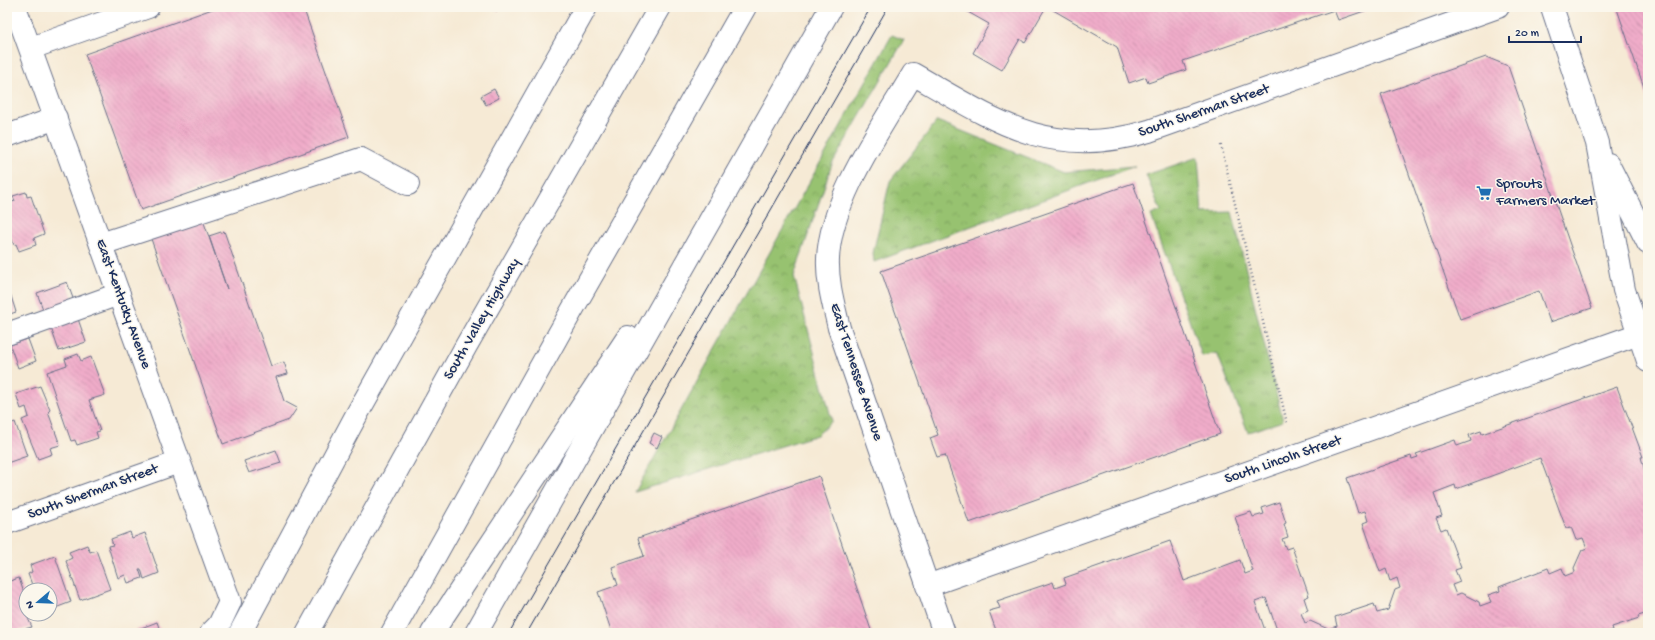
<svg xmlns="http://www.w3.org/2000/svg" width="1655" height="640" font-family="'Gochi Hand',sans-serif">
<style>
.grass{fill:url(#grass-tufts);stroke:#597866}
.park{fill:url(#park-crowns);stroke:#597866}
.building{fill:url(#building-back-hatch);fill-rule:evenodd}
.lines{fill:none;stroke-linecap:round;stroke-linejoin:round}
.minor-casing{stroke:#687088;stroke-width:24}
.highway-casing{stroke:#687088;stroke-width:24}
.path{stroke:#687088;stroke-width:2.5;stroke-dasharray:1 3;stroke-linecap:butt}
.minor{stroke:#fff;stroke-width:22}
.highway{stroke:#fff;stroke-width:22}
.tram{stroke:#1b2f5e;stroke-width:1}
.labels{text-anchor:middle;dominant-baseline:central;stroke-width:3;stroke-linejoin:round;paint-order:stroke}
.street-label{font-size:15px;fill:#1b2f5e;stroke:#fbf7ec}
.poi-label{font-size:15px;fill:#1b2f5e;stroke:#fbf7ec;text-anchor:start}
</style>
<defs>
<pattern id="grass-tufts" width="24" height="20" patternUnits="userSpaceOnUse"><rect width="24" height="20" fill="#97c26f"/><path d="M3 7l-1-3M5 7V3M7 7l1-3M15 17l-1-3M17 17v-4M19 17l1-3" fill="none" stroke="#7a9e5e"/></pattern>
<pattern id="park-crowns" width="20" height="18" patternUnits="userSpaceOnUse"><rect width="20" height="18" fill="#97c26f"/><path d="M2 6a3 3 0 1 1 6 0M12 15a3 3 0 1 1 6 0" fill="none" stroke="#7a9e5e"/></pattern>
<pattern id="building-back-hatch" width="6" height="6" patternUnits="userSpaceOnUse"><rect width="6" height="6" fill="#f0acc9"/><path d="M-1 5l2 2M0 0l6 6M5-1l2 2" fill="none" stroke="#cd94af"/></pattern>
</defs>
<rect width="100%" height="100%" fill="#fbf7ec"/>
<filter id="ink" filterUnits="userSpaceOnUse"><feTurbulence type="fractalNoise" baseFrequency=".025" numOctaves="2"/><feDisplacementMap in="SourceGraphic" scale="8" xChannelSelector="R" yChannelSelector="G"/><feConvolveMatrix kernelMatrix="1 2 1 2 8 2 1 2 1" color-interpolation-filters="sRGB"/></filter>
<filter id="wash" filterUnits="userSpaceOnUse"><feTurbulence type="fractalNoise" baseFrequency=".012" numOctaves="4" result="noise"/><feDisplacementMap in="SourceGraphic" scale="16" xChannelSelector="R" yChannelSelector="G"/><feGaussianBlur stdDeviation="0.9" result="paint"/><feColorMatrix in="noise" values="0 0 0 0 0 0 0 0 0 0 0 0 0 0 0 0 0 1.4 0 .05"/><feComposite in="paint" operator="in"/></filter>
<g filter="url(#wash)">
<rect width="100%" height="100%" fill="#f6ead5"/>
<path class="grass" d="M1198 157 1202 213 1232 212 1283 421 1248 432 1217 353 1202 356 1151 215 1161 211 1146 175Z"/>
<g class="park">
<path d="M892 35 904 40 832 164 794 276 832 421 817 435 635 492Z"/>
<path d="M937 121 1064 172 1135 166 874 262 873 253 890 181Z"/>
</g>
<g id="blocks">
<g class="building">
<path d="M218 7H303L349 137 141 210 85 54Z"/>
<path d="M495 7H506L496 11Z"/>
<path d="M959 7H1046L1025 43 1020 39 1002 70 973 53 989 24Z"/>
<path d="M1048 7H1376L1338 20 1334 10 1183 61 1186 70 1148 83 1146 77 1129 83 1117 47Z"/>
<path d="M1624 7H1648V99L1617 9Z"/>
<path d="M1486 57 1508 66 1592 308 1550 322 1539 291 1460 319 1381 94Z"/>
<path d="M494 89 499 98 486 105 481 96Z"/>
<path d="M1133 183 1220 434 969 523 945 455 937 457 930 438 938 435 881 271Z"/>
<path d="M26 192 27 197 31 196 44 234 34 238 36 245 19 251 16 244 14 245 7 227V204L15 201 13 196Z"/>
<path d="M202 217 227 289 209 236 224 231 271 366 284 362 288 374 276 377 284 401 297 408 289 420 223 444 150 236Z"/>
<path d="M67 282 74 301 44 312 37 293Z"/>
<path d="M10 293 16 312 7 315V294Z"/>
<path d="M77 316 86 342 59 351 50 325Z"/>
<path d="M28 339 36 361 18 368 10 345Z"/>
<path d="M78 354 81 361 91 357 105 395 89 400 100 431 96 432 98 438 77 445 75 440 71 441 47 372 67 365 65 359Z"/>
<path d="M40 386 50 410 48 412 60 445 50 448 52 454 38 459 22 420 29 417 26 407 21 409 16 394Z"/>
<path d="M1617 387 1643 457H1641L1646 475H1648V613L1638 616 1639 618 1612 627 1613 630 1604 633H1278L1266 598 1255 602 1266 633H997L989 611 1000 608 997 601 1053 582 1055 588 1066 584 1064 578 1170 541 1184 581 1240 560 1245 574 1253 571 1235 517 1251 512 1253 517 1264 514 1262 508 1279 502 1286 523 1284 524 1288 537 1282 539 1286 549 1292 547 1309 596 1304 598 1308 610 1301 613 1305 623 1310 621 1328 629 1337 626 1335 617 1374 604 1377 613 1388 610 1395 590 1400 588 1397 578 1390 581 1386 569 1380 572 1363 523 1368 521 1365 511 1358 513 1347 478 1411 456 1412 459 1418 457 1416 454 1455 440 1457 446 1471 441 1469 435 1481 431 1482 434ZM1540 458 1566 528 1571 527 1576 540 1583 538 1587 548 1582 550 1574 568 1575 572 1565 576 1562 568 1550 573 1548 568 1499 587 1500 591 1488 595 1491 602 1480 606 1479 602 1461 593 1456 595 1452 585 1460 582 1455 570 1461 568 1446 528 1441 530 1436 518 1442 516 1434 493 1455 485 1456 489Z"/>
<path d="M7 416 10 424 15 422 27 456 7 463Z"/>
<path d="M654 433 662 437 657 448 649 443Z"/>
<path d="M276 450 281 463 249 473 244 461Z"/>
<path d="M819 476 872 633H612L598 592 618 585 612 567 644 556 638 538Z"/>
<path d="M130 532 132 538 145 533 159 573 144 579 141 569H139L142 578 128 583 125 575 118 578 108 546 113 545 111 539Z"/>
<path d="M87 545 90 552 96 550 110 589 80 600 66 561 72 558 69 552Z"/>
<path d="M55 556 71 602 50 610V590H34L28 574 32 572 30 565Z"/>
<path d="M19 578 26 599V614L32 627 10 633 7 626V582Z"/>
<path d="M157 622 161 633H137L136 630Z"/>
</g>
</g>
</g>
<g filter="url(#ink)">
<use href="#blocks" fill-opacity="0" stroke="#687088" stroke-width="1"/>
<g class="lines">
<defs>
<g id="minor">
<path d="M15 7 230 602 219 625 211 633"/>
<path d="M1552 7 1597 143 1624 290 1648 361"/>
<path d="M31 48 148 7"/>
<path d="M7 136 56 118"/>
<path d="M1608 164 1648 243"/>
<path d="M101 244 361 159 408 184"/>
<path d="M7 334 119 294"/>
<path d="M7 523 179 462"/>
<path d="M927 586 1639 334 1648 333"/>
<path d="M944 633 839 328C834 306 827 283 828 259 830 199 883 125 913 74 995 121 1051 161 1149 131L1498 7"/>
</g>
<g id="highway">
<path d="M240 633 357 414 586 7"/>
<path d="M307 633 466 346 660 7"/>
<path d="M392 633 571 312 745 7"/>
<path d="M432 633 628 337"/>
<path d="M476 633 831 7"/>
</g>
</defs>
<use href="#minor" class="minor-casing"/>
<use href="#highway" class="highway-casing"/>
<path class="path" d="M1221 145 1287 423"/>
<use href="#minor" class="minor"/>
<use href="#highway" class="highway"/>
<g class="tram">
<path d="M509 633 871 7"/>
<path d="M527 633 888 7"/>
</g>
</g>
</g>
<defs>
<symbol id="supermarket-bare" viewBox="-9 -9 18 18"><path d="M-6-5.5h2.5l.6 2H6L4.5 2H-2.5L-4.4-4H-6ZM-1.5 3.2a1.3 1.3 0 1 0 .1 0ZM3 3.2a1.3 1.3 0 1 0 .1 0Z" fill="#1f6fb2" stroke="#fbf7ec" stroke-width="2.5" paint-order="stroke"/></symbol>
</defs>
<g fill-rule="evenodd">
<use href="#supermarket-bare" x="1473" y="182" width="22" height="22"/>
</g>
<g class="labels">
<g class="street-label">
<text transform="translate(1204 111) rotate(-19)">South Sherman Street</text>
<text transform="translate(123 304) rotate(70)">East Kentucky Avenue</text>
<text transform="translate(482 319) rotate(-60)">South Valley Highway</text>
<text transform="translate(856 372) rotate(72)">East Tennessee Avenue</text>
<text transform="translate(1283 460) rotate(-19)">South Lincoln Street</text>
<text transform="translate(93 492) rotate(-20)">South Sherman Street</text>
</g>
<g class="poi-label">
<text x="1496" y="184">Sprouts<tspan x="1496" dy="17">Farmers Market</tspan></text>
</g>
</g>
<rect width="1655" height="640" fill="none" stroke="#fbf7ec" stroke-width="24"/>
<g transform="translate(38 602) rotate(251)"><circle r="19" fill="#fbf7ec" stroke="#a1a7b3"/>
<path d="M0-3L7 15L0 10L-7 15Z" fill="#1f6fb2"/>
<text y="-6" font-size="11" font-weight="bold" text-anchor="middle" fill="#1b2f5e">N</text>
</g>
<path d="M1509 36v6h72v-6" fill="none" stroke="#1b2f5e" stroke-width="2"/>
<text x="1515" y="36" font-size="12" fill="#1b2f5e" stroke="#fbf7ec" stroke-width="3" paint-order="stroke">20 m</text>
</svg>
